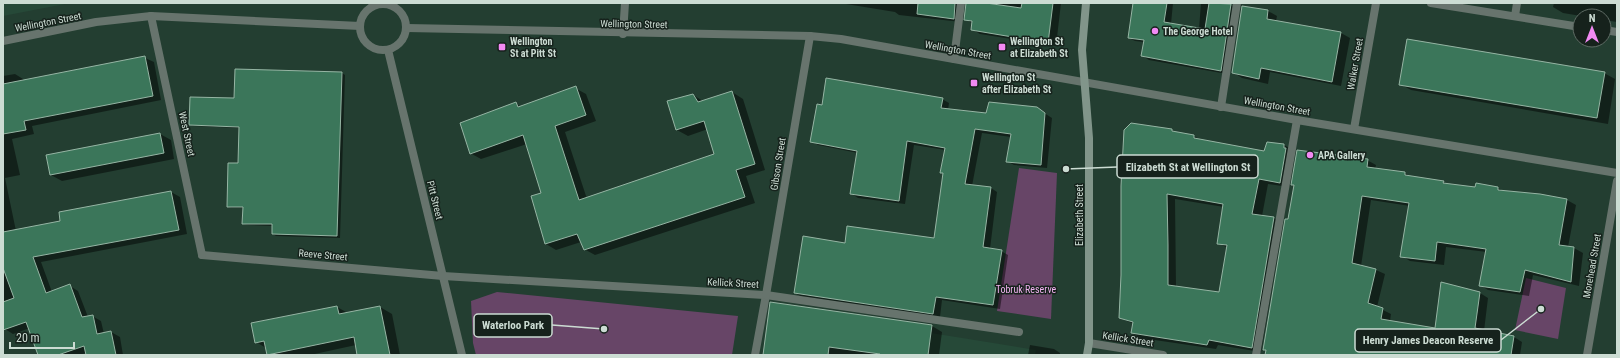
<svg xmlns="http://www.w3.org/2000/svg" width="1620" height="358" font-family="'Roboto Condensed',sans-serif">
<style>
.built{fill:#264938}
.green{fill:#674567}
.shadow{fill:#0007;fill-rule:evenodd}
.building{fill:#3b765a;stroke:#96b5a4;fill-rule:evenodd}
.lines{fill:none;stroke-linecap:round;stroke-linejoin:round}
.lane{stroke:#67746d;stroke-width:8}
.street{stroke:#67746d;stroke-width:8}
.secondary{stroke:#81958a;stroke-width:8}
.poi-dot{fill:#f28af3;stroke:#16221c;stroke-width:1.5}
.labels{text-anchor:middle;dominant-baseline:central;stroke-width:3;stroke-linejoin:round;paint-order:stroke}
.street-label{font-size:10px;fill:#ccdcd3;stroke:#16221c}
.poi-label{font-size:10px;font-weight:bold;fill:#ccdcd3;stroke:#16221c;text-anchor:start}
.park-label{font-size:10px;fill:#f0b2ef;stroke:#16221c}
.leader{fill:none;stroke:#ccdcd3;stroke-width:1.5}
.callout-dot{fill:#ccdcd3;stroke:#16221c;stroke-width:1.5}
.callout{fill:#16221c;stroke:#ccdcd3;stroke-width:1.5}
.callout-label{font-size:11px;text-anchor:middle;font-weight:bold;fill:#ccdcd3}
</style>
<rect width="100%" height="100%" fill="#233e31"/>
<g class="built">
<path d="M3 3H70L3 16Z"/>
<path d="M925 332 1036 350 1035 355H921Z"/>
</g>
<g class="green">
<path d="M1019 168 1057 173 1051 319 997 311Z"/>
<path d="M1526 278 1566 288 1558 339 1515 330Z"/>
<path d="M497 292 738 316 732 355H476L473 343 471 301Z"/>
</g>
<g class="shadow">
<path d="M805 3H966L964 4 961 22 899 15 895 12 846 4Z"/>
<path d="M967 3H1061L1056 46 980 34 972 29 973 24 966 19Z"/>
<path d="M1134 3H1173L1171 24 1199 29 1201 3H1229V4L1237 9 1227 74 1149 60 1143 56 1144 42 1135 41 1129 38Z"/>
<path d="M1554 3H1617V22L1604 20V16H1581L1563 13 1553 7Z"/>
<path d="M1243 7 1268 11 1277 16 1276 21 1341 33 1350 38 1341 86 1270 72 1268 84 1242 78 1233 72Z"/>
<path d="M145 58 154 62 161 100 32 126 34 134 12 139 20 175 5 178 16 231 61 222 171 192 180 197 187 234 41 262 52 292 70 286 78 291 88 317 92 316 101 321 104 334 111 332 120 337 123 355H87L86 353 79 355H39L30 328 13 334 5 329 3 324V76L15 74 23 79 24 81Z"/>
<path d="M236 70 342 73 345 75 340 238 276 236 273 234V226L247 225 243 224 244 208H231L228 207 239 164 240 128 193 126 190 124 235 99Z"/>
<path d="M1604 73 1615 79 1608 124 1411 90 1400 84Z"/>
<path d="M575 88 586 94 596 121 565 132 587 199 715 154 708 129 688 136 677 130 693 95 703 101 732 92 743 99 765 170 746 176 755 203 595 255 584 249 581 242 556 250 546 244 542 193 527 144 481 159 470 153 515 103 521 107Z"/>
<path d="M942 99 949 103 948 110 987 114 1044 113 1052 118 1047 168 1014 165 1007 161 1011 137 982 133 972 186 991 188 997 192 990 249 1001 251 1008 255 1000 309 942 300 940 317 802 297 795 293 845 244 935 239 944 173 941 172 946 150 914 145 905 204 858 198 852 194 858 153 818 145 812 141Z"/>
<path d="M1132 124 1172 130 1177 133 1194 136 1203 141 1264 152 1284 145 1293 150 1292 153 1295 154 1289 187 1268 184 1262 216 1274 218 1283 223 1261 352 1218 345 1216 349 1141 338 1132 333 1134 324 1120 318ZM1175 199 1224 207 1218 243 1228 248 1220 293 1176 287Z"/>
<path d="M160 134 171 140 174 159 62 181 51 175 47 156Z"/>
<path d="M1367 160 1376 165 1375 169 1405 173 1411 177 1443 182 1449 185 1476 189 1477 184 1498 188 1505 192 1540 195 1567 200 1576 205 1568 247 1574 248 1583 253 1579 286 1533 275 1529 296 1488 290 1480 285 1487 252 1446 247 1444 265 1410 261 1402 256 1410 206 1371 200 1361 266 1376 270 1385 274 1377 307 1391 314 1390 321 1436 329 1480 293 1488 298 1484 331 1514 337 1522 342 1520 355H1266L1267 351 1264 349 1289 220 1295 186 1292 184Z"/>
<path d="M337 307 348 313 380 307 392 314 400 355H358L356 345 310 355H269L267 354 266 348 256 342Z"/>
<path d="M932 326 942 332 939 355H764Z"/>
<path d="M1030 345 1054 349 1060 353V355H1028Z"/>
</g>
<g class="building">
<path d="M918 3H955L954 19 917 14Z"/>
<path d="M966 3H986L1021 8 1022 3H1053L1048 43 971 30 972 21 964 20Z"/>
<path d="M1133 3H1167L1164 22 1205 29 1209 3 1231 4 1221 71 1141 56 1144 40 1128 38Z"/>
<path d="M1242 6 1268 10 1267 19 1341 32 1332 82 1261 68 1259 79 1232 73Z"/>
<path d="M1407 39 1605 72 1597 118 1399 85Z"/>
<path d="M145 56 153 96 24 121 26 130 3 134V84Z"/>
<path d="M235 69 342 72 337 236 272 234V224H242L243 207H227L228 163H238L239 127 189 125 190 97 234 98Z"/>
<path d="M826 78 943 98 941 108 986 113 989 102 1037 107 1045 113 1041 165 1006 162 1011 134 975 129 965 184 991 187 983 247 1002 250 993 305 936 297 933 314 794 293 803 236 845 243 847 226 934 238 943 173H940L945 148 907 141 899 201 850 194 857 151 810 142 817 104 822 105Z"/>
<path d="M576 86 586 115 555 126 579 200 714 154 704 121 676 130 667 101 693 94 698 102 732 91 755 164 736 170 745 197 584 250 577 234 545 244 531 196 541 193 523 135 470 154 460 123 516 102 518 107Z"/>
<path d="M1131 123 1172 129V131L1194 135V138L1264 151 1267 142 1284 144V148H1286L1280 183 1259 179 1252 214 1274 217 1252 348 1209 340 1207 345 1131 333 1133 322 1119 318 1121 275V186L1124 130ZM1167 194 1223 204 1217 244 1227 245 1219 292 1168 285V245Z"/>
<path d="M160 133 164 153 50 175 46 155Z"/>
<path d="M1297 150 1368 159 1367 167 1405 172V175L1444 181 1443 183 1475 187 1476 183 1498 187V190L1540 194 1567 199 1559 245 1574 247 1571 282 1525 270 1520 292 1479 286 1486 249 1437 242 1435 261 1400 257 1409 203 1362 196 1352 263 1376 269 1368 303 1383 308 1381 319 1435 328 1441 282 1480 292 1475 328 1514 336 1511 355H1265L1266 350H1263L1285 219H1288L1294 185H1291Z"/>
<path d="M171 191 179 230 33 257 46 293 70 284 82 317 93 315 97 334 111 331 116 355H86L84 346 58 355H38L26 322 3 330V302L14 298 3 268V232L60 221 59 212Z"/>
<path d="M770 302 932 325 928 355H879L880 354 829 347 828 355H763Z"/>
<path d="M337 306 339 314 380 306 390 355H357L354 337 267 355 264 341 255 343 251 323Z"/>
</g>
<g class="lines">
<g class="lane">
<path d="M1515 16 1517 3"/>
<path d="M1221 107 1237 3"/>
<path d="M202 255 443 276"/>
<path d="M755 355 766 295"/>
<path d="M1256 355 1297 120"/>
</g>
<g class="street">
<path d="M1431 3 1580 27"/>
<circle cx="383" cy="27" r="23"/>
<path d="M151 16 202 255"/>
<path d="M407 28 810 36 841 39 1297 120 1617 173"/>
<path d="M1604 30 1617 32"/>
<path d="M623 34 625 3"/>
<path d="M3 41 96 22 151 16 360 26"/>
<path d="M388 50 462 355"/>
<path d="M954 59 961 3"/>
<path d="M1354 129 1376 3"/>
<path d="M443 276 766 295 1019 332"/>
<path d="M766 295 810 36"/>
<path d="M1089 343 1163 355"/>
<path d="M1587 355 1617 181"/>
</g>
<path class="secondary" d="M1086 3 1082 50 1089 138V343L1087 355"/>
</g>
<g class="poi-dot">
<circle cx="1155" cy="31" r="4"/>
<rect x="498" y="43" width="8" height="8" rx="2"/>
<rect x="998" y="43" width="8" height="8" rx="2"/>
<rect x="970" y="79" width="8" height="8" rx="2"/>
<circle cx="1310" cy="155" r="4"/>
</g>
<g class="labels">
<g class="street-label">
<text transform="translate(48 22) rotate(-11)">Wellington Street</text>
<text transform="translate(634 24) rotate(1)">Wellington Street</text>
<text transform="translate(958 50) rotate(10)">Wellington Street</text>
<text transform="translate(1355 64) rotate(-80)">Walker Street</text>
<text transform="translate(1277 106) rotate(10)">Wellington Street</text>
<text transform="translate(187 134) rotate(78)">West Street</text>
<text transform="translate(778 164) rotate(-81)">Gibson Street</text>
<text transform="translate(435 200) rotate(76)">Pitt Street</text>
<text transform="translate(1079 215) rotate(-90)">Elizabeth Street</text>
<text transform="translate(323 255) rotate(5)">Reeve Street</text>
<text transform="translate(1592 266) rotate(-80)">Morehead Street</text>
<text transform="translate(733 283) rotate(3)">Kellick Street</text>
<text transform="translate(1128 339) rotate(9)">Kellick Street</text>
</g>
<g class="poi-label">
<text x="1163" y="31">The George Hotel</text>
<text x="510" y="41">Wellington<tspan x="510" dy="12">St at Pitt St</tspan></text>
<text x="1010" y="41">Wellington St<tspan x="1010" dy="12">at Elizabeth St</tspan></text>
<text x="982" y="77">Wellington St<tspan x="982" dy="12">after Elizabeth St</tspan></text>
<text x="1318" y="155">APA Gallery</text>
</g>
<g class="park-label">
<text x="1026" y="289">Tobruk Reserve</text>
</g>
</g>
<path class="leader" d="M1066 169L1117 167M604 329L552 325M1541 309L1501 340"/>
<g class="callout-dot">
<circle cx="1066" cy="169" r="4"/>
<circle cx="604" cy="329" r="4"/>
<circle cx="1541" cy="309" r="4"/>
</g>
<g class="callout">
<rect x="1117" y="155" width="141" height="23" rx="4"/>
<rect x="474" y="314" width="78" height="23" rx="4"/>
<rect x="1355" y="329" width="146" height="23" rx="4"/>
</g>
<g class="callout-label">
<text x="1188" y="171">Elizabeth St at Wellington St</text>
<text x="513" y="329">Waterloo Park</text>
<text x="1428" y="344">Henry James Deacon Reserve</text>
</g>
<rect width="1620" height="358" fill="none" stroke="#ccdcd3" stroke-width="8"/>
<g transform="translate(1592 28)"><circle r="19" fill="#16221c" stroke="#5f6c65"/>
<path d="M0-3L7 15L0 10L-7 15Z" fill="#f28af3"/>
<text y="-6" font-size="11" font-weight="bold" text-anchor="middle" fill="#ccdcd3">N</text>
</g>
<path d="M10 342v6h64v-6" fill="none" stroke="#ccdcd3" stroke-width="2"/>
<text x="16" y="342" font-size="12" fill="#ccdcd3" stroke="#16221c" stroke-width="3" paint-order="stroke">20 m</text>
</svg>
